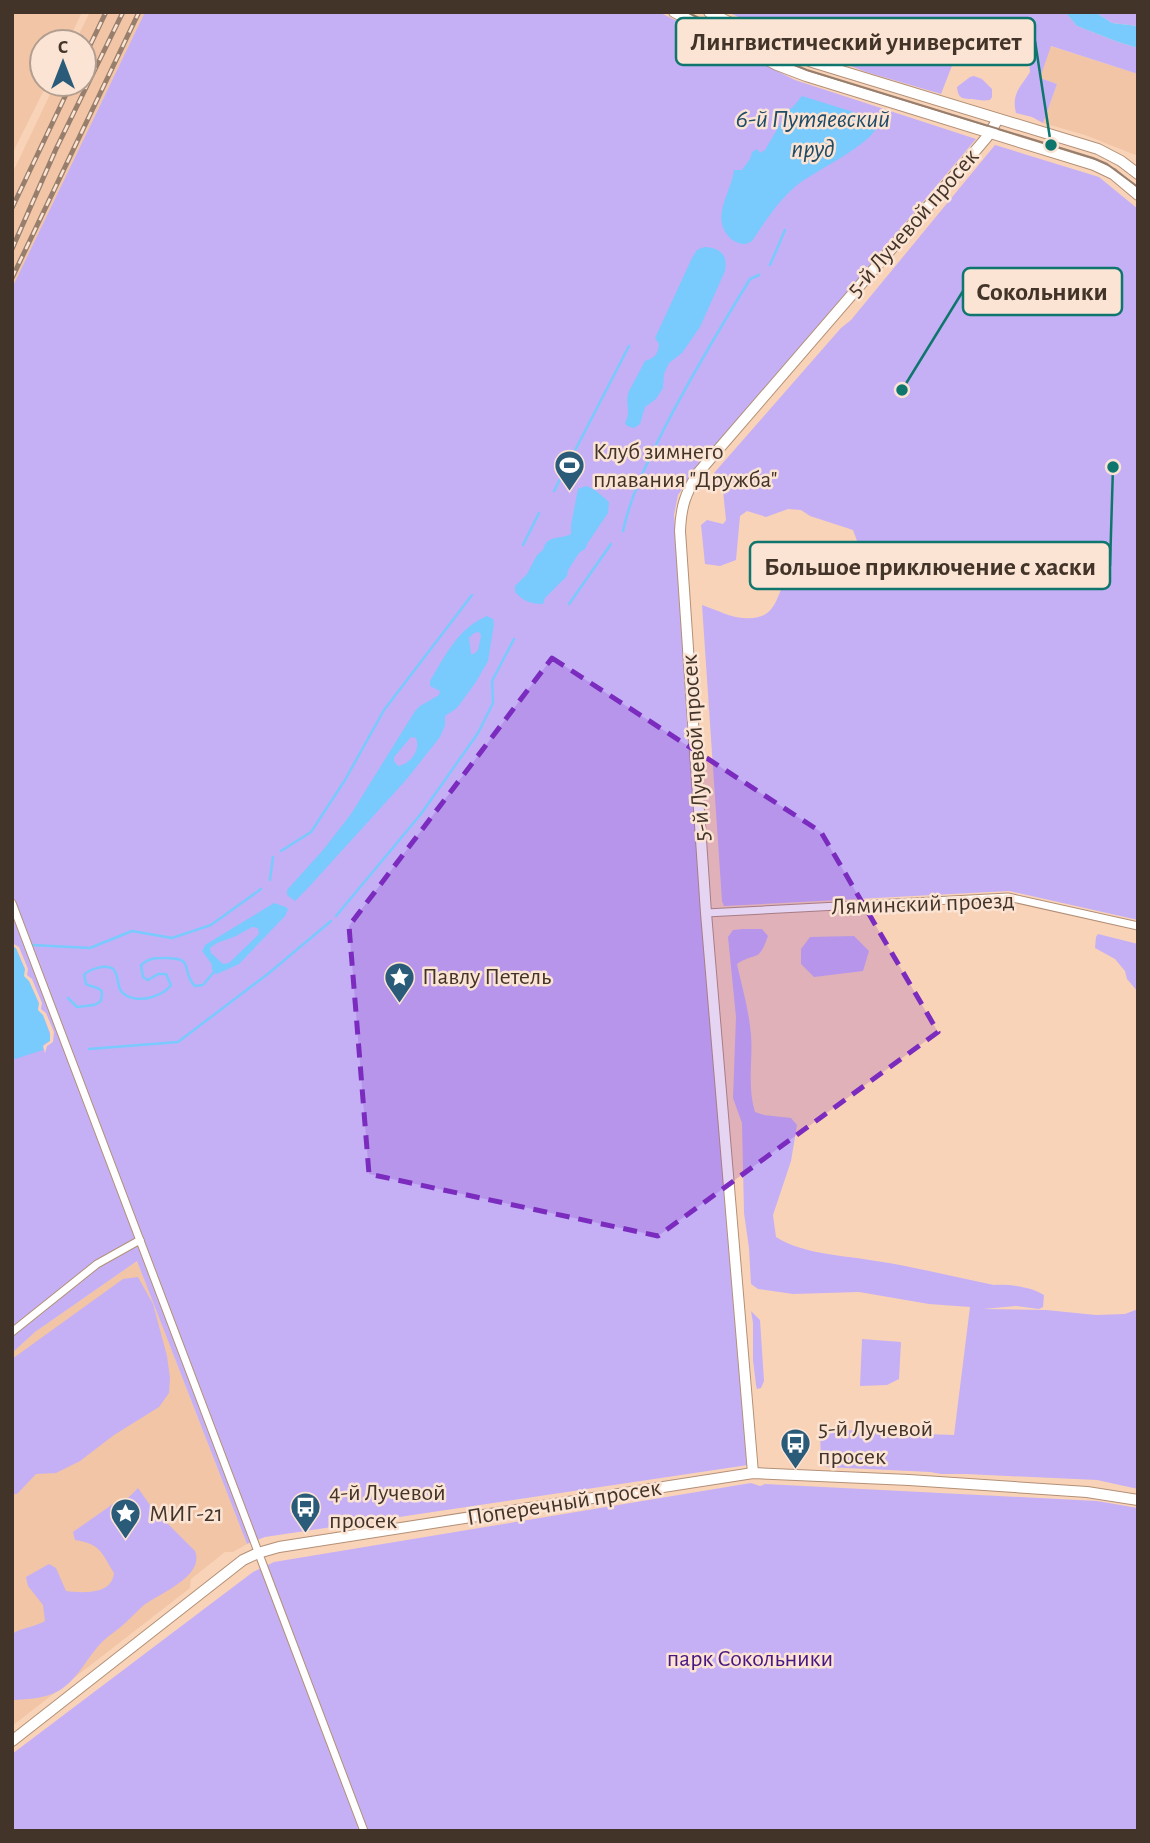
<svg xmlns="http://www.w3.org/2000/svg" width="1150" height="1843" font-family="'Alegreya Sans',sans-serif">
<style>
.built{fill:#f1c5a5}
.green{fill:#c5b0f6}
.water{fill:#79cafd;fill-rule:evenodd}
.pier{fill:#f9d3b8}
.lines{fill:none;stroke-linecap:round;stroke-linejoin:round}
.stream{stroke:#79cafd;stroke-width:2.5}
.street-casing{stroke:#b39077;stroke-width:9}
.secondary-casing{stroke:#b39077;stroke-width:12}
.street{stroke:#fff;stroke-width:7}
.secondary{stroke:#fff;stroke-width:10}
.tram{stroke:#987e6c;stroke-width:2}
.rail-casing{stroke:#987e6c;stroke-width:5}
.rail{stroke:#fbe4d4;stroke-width:2.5;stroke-dasharray:8;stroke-linecap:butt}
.marked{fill:#7b2cbf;fill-opacity:0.2;stroke:#7b2cbf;stroke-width:5;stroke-dasharray:14 9;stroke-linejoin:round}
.labels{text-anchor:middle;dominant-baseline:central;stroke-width:5;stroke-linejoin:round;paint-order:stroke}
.street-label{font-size:24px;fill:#433429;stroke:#fbe4d4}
.poi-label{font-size:24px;fill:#433429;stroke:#fbe4d4;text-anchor:start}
.park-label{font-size:24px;fill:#491683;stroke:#fbe4d4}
.water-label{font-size:26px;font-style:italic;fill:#204c67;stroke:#fbe4d4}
.leader{fill:none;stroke:#0f766e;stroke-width:2.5}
.callout-dot{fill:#0f766e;stroke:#fbe4d4;stroke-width:2.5}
.callout{fill:#fbe4d4;stroke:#0f766e;stroke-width:2.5}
.callout-label{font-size:26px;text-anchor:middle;font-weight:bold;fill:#433429}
</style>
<rect width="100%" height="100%" fill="#f9d3b8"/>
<g class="built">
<path d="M13 12H82L68 42H42V84H47L12 154Z"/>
<path d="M90 12H145L12 288V174L55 84H84V42H75Z"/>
<path d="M1050 46 1138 74V156L1085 135 1043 123 1057 84 1040 78Z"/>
<path d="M137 1261 247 1544 233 1552H225L191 1579 190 1588 12 1726V1353L35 1332Z"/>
</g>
<g class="green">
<path d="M145 12H659L795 80 976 139 688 480 678 495 674 515 748 1465 265 1537 247 1544 137 1261 35 1332 12 1353V288Z"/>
<path d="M728 12H1065L1077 26 1118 42 1138 48V74L1051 46 1040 78 1057 84 1043 123 1032 117 1016 113C1011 93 1021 87 1030 72L1028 52 999 38 984 28 967 27 941 94 866 72 799 46Z"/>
<path d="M1095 12H1138V26L1112 23Z"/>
<path d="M974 76 982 79 992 89V97L990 100C983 101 979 100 972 99 962 99 958 98 957 87L970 77Z"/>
<path d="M995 145 1099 177 1138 209V920L1009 891 724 906 722 901 702 605C714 609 732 618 743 618 786 622 772 582 796 572 802 570 811 571 818 571L824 562 847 560 857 541 853 530 810 516 801 510 788 509 766 517 747 511 740 516 736 560 720 566 705 564 701 525 707 520 723 524 726 520 723 491 720 484 709 485 716 477 714 473 841 328 851 320Z"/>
<path d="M743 929H762L768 936C758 964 757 951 737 964 742 987 749 1010 751 1035 753 1061 747 1086 755 1112L764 1115 791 1118 797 1125 791 1161 773 1215 776 1237C805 1255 843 1255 876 1261 916 1267 954 1277 994 1285 1009 1284 1032 1287 1044 1295L1043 1307 1039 1309 1016 1306 983 1309 1046 1310 1096 1315 1125 1314 1138 1309V1489L1097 1480 966 1474H941L930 1472 826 1467 821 1461 820 1431 855 1430 867 1432 954 1435 970 1307 929 1304 859 1292 793 1294 758 1289 751 1284 749 1248 744 1213 742 1123 733 1098 736 1017 728 937 733 930Z"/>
<path d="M1098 934 1138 944V992L1127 979 1125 971 1115 959 1095 948 1096 937Z"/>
<path d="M854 936 869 951 863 971 814 977 801 964V949L810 937Z"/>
<path d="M138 1277 153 1304 167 1356 170 1378 169 1393 159 1407 114 1435 80 1461 56 1473 36 1474 17 1494H12V1359L123 1279Z"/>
<path d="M751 1311 760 1320 764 1381 761 1388 757 1389 756 1385 753 1360V1323Z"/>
<path d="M862 1339 901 1342 899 1379 887 1385 860 1386Z"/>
<path d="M751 1483 760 1486 765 1484 1097 1501 1138 1508V1831H12V1754L253 1572 274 1562Z"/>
<path d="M138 1488 152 1508 195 1551C205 1576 160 1593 144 1605 137 1611 131 1618 124 1624 118 1630 109 1635 103 1641 87 1657 79 1678 60 1690 45 1699 29 1699 12 1700V1634C23 1627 35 1627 45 1621L43 1605 28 1586 26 1577 49 1564 56 1568 66 1591C83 1593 112 1595 114 1573 101 1552 101 1544 75 1540L73 1532 113 1504 126 1500Z"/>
</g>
<g class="water">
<path d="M1065 12H1095L1112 23 1138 26V48L1118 42 1077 26Z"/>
<path d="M802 96 876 119 878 124C874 144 814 171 796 186 778 201 765 222 752 241 745 246 738 244 731 239 709 218 731 194 734 170H742L750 159 752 152 757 149 760 153 765 150 789 109 792 108Z"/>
<path d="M704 247C720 248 728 254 725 271L700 327 682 353 669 363 664 374 663 388 656 399 645 407 640 424 634 428 627 426 625 423C632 410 624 403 629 391L645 361C655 358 658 354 659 344L655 338 692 258 697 250Z"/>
<path d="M586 486 595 490 609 502 608 513 587 544 586 548 579 553 568 570 567 576 545 598 543 604C531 604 523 601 515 592V586L527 574 537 555 543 550C547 534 560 540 571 534V525L578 489Z"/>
<path d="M487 616 493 619 494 624 488 661 476 682 457 708 445 716V725L440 737 406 780 307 889 295 901 287 895V890L323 850 351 814 415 711 420 706 439 695 440 691 430 686V681C445 656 458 628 487 616ZM479 632 481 636 478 650 474 654H471L469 638 474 633ZM411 737 416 738C421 751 410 764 398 766L394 761V757Z"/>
<path d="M274 903 286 907 288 909 285 916 239 964 217 974 213 973 211 963 202 951 205 945ZM252 927 258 928 259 934 229 963 223 964 211 953 210 948 217 943 236 936Z"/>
<path d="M12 946 16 948 39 1004 38 1010 43 1015 51 1038 50 1041 44 1044 43 1050 12 1060Z"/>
</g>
<path class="pier" d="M12 943 19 947 28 969 27 975 32 979 42 1003 41 1009 46 1013 54 1032 53 1042 47 1046 45 1053 43 1046 50 1041V1033L43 1015 38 1010 39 1003 29 981 24 976 25 969 16 948 12 946Z"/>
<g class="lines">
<g class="stream">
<path d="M770 265 785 230"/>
<path d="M554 491 629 346"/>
<path d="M623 531C631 494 648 461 665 427 691 376 720 328 750 279L759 275"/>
<path d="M523 545 539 513"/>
<path d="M569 604 611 544"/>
<path d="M281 851 311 832 345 780 384 710 472 595"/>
<path d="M270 880 273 857"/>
<path d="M336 916 421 814 478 733 493 703 492 681 514 639"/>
<path d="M32 945 90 948 132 931 172 938 211 925 261 889"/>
<path d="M68 998 77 1007 94 1005 100 1002C107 986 95 989 86 984L84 975C89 969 108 963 114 970 119 976 117 986 121 991 128 1000 143 1000 152 997 160 994 166 992 171 985L166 974H158L148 980 143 977 141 965C148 959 153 958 162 958 198 957 179 970 195 986L203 985 213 973"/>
<path d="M89 1049 178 1042 269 973 331 921"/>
</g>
<defs>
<g id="street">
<path d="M12 903 364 1831"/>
<path d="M706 913 1008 897 1138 926"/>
<path d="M12 1332 97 1264 140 1240"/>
</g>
<g id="secondary">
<path d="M674 12 777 65 806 76 1094 165 1113 174 1138 195"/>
<path d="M709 12 786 51 812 62 1098 149 1121 161 1138 174"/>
<path d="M753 1473 706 913 680 531C681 507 685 494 698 473L937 196 987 137 998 119"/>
<path d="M12 1741 243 1560 258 1553 279 1547 753 1473 909 1480 1087 1492 1138 1500"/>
</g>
</defs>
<use href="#street" class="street-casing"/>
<use href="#secondary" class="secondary-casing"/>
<use href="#street" class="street"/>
<use href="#secondary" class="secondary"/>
<path class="tram" d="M687 12 780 59 807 70 1093 158 1107 164 1138 187"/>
<defs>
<g id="rail">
<path d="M84 58 106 12"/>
<path d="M12 208 71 84"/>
<path d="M12 249 56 149 123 12"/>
<path d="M12 278 139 12"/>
</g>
</defs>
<use href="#rail" class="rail-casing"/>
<use href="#rail" class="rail"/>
</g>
<path class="marked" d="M552 658 821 832 938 1032 658 1236 369 1174 349 926Z"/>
<defs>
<symbol id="stadium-pin" viewBox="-11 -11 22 30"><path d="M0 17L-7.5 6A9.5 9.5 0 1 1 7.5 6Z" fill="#2a5b79" stroke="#fbe4d4"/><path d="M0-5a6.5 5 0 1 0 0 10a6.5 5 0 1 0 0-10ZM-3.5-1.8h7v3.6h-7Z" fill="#fff"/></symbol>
<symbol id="sight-pin" viewBox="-11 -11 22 30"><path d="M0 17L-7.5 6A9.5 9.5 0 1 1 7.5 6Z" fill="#2a5b79" stroke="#fbe4d4"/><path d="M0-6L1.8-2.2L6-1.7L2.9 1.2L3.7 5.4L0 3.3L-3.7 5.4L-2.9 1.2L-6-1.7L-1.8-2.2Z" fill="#fff"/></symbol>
<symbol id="bus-pin" viewBox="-11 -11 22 30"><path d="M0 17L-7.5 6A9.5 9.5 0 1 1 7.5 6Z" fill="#2a5b79" stroke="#fbe4d4"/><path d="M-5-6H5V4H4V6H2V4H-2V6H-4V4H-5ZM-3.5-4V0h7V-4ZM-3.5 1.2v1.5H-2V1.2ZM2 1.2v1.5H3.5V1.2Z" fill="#fff"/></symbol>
</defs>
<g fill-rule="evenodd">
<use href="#stadium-pin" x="552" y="448" width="35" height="47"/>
<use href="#sight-pin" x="382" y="960" width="35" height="47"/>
<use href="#bus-pin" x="778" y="1426" width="35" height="47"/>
<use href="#bus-pin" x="288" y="1490" width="35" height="47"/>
<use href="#sight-pin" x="108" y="1496" width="35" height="47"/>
</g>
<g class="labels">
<g class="street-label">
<text transform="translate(913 223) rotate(-49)">5-й Лучевой просек</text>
<text transform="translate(696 748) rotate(-94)">5-й Лучевой просек</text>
<text transform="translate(923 904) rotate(-2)">Ляминский проезд</text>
<text transform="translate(564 1503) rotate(-9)">Поперечный просек</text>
</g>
<g class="poi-label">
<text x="593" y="452">Клуб зимнего<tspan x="593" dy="28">плавания "Дружба"</tspan></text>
<text x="422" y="977">Павлу Петель</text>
<text x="818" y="1429">5-й Лучевой<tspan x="818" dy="28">просек</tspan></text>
<text x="329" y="1493">4-й Лучевой<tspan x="329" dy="28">просек</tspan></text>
<text x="149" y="1514">МИГ-21</text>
</g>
<g class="park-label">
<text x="750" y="1659">парк Сокольники</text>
</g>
<g class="water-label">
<text x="813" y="119">6-й Путяевский<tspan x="813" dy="30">пруд</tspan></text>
</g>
</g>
<path class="leader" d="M1051 145L1035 41M902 390L963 291M1113 467L1110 566"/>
<g class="callout-dot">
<circle cx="1051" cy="145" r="7"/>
<circle cx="902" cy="390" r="7"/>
<circle cx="1113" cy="467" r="7"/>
</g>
<g class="callout">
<rect x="676" y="18" width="359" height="47" rx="7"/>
<rect x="963" y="268" width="159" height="47" rx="7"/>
<rect x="750" y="542" width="360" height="47" rx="7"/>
</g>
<g class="callout-label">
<text x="856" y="50">Лингвистический университет</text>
<text x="1042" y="300">Сокольники</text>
<text x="930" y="575">Большое приключение с хаски</text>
</g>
<rect width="1150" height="1843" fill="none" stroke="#433429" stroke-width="28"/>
<g transform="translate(63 63)"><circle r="33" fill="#fbe4d4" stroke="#b19e90" stroke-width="2"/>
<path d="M0-5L12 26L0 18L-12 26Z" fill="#2a5b79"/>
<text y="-10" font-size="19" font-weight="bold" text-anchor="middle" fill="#433429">С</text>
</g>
</svg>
